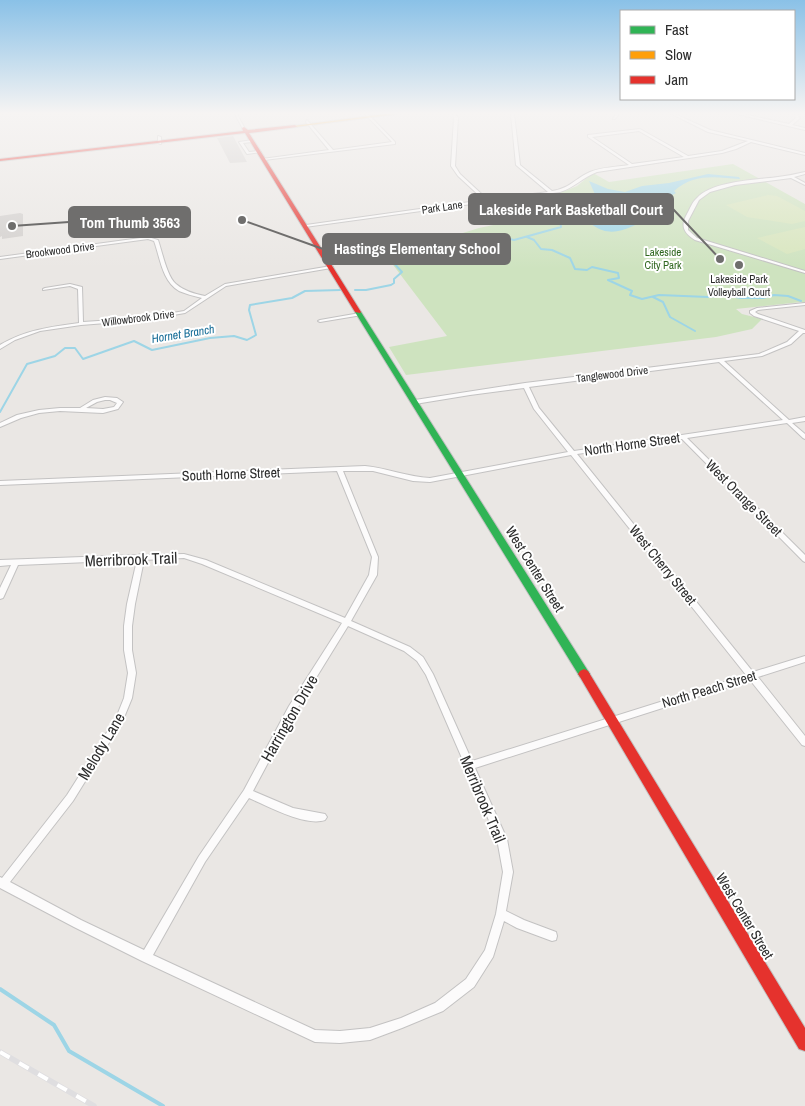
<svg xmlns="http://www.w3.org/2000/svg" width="805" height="1106" font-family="'Archivo Narrow',sans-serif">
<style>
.green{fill:#cee3bf}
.pitch{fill:#d8e6be}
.water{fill:#9dd5e6}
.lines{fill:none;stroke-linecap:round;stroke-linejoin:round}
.stream-far2{stroke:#9dd5e6;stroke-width:1}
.stream-far1{stroke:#9dd5e6;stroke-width:2}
.stream{stroke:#9dd5e6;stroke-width:4}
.building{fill:#d2cfcd}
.street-casing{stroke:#c3c2c2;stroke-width:2}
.fast-casing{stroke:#c3c2c2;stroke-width:2}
.slow-casing{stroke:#c3c2c2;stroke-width:2}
.jam-casing{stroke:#c3c2c2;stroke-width:2}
.street{fill:#fcfbfb;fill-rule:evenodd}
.fast{fill:#30b455;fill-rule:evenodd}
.slow{fill:#ff9f0a;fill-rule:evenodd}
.jam{fill:#e5322d;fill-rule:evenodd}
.rail-casing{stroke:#dfdee0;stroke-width:5.5}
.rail{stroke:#fff;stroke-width:4;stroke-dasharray:11;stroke-linecap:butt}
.poi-dot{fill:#6f6e6d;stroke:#fff;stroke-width:2}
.labels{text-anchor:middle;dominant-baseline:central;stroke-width:4;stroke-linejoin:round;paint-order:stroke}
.far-street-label{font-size:11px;fill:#2d2d2d;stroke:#fff}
.far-park-label{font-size:11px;fill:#306720;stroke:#fff}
.far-poi-label{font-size:11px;fill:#2d2d2d;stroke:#fff}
.far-water-label{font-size:12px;font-style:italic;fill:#176d97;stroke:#fff}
.street-label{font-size:14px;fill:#2d2d2d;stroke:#fff}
.near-street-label{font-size:16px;fill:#2d2d2d;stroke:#fff}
.leader{fill:none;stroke:#6f6e6d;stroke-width:2}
.callout-dot{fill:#6f6e6d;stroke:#fff;stroke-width:2}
.callout{fill:#6f6e6d;stroke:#6f6e6d;stroke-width:2}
.callout-label{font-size:15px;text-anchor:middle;font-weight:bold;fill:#fff}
</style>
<rect width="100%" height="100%" fill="#eae7e4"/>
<path class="green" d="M733 164 805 204V304L801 302 736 309 742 314 762 319 752 329 716 337 406 375 389 347 447 336 381 249 453 236 479 228 531 217 511 199 565 191 577 186 593 173 609 182Z"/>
<g class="pitch">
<path d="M768 195 777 196 805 211V221L792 224 747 217 726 205Z"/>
<path d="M805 227V249L787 254 757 238Z"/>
</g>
<path class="water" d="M708 174 739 177 740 179C715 177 694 173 674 191L676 193 665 199 650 200 652 208 658 213C621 233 604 245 574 206L597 203 598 201 589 181 608 189 625 192 642 186 669 183Z"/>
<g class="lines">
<path class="stream-far2" d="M562 213 566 206 577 205"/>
<g class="stream-far1">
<path d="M527 237 534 240 541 249 552 250 570 258 575 269 587 270 592 267 618 273 619 278 608 280 632 291 630 295 642 299 659 295 708 297 725 295 741 298H763L774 295 788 296 801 301"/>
<path d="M355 290H366L391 285 394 283V279L402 272 392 261C409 254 416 268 439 254L432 247 433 244 463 239 484 241 498 236 514 240 561 227 560 222"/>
<path d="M653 297 663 302 670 317 695 331"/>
<path d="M0 412 27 364 55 356 65 348H75L83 359 134 341 152 350 210 338 234 336 247 340 256 335 249 310 250 305 292 298 305 291 340 290"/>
</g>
<path class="stream" d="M0 989 54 1025 69 1051 163 1106"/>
</g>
<g class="building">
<path d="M233 136 247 162 230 163 217 138Z"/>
<path d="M20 213 23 214V236L2 239V236L0 237V216Z"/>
</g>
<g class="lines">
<defs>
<g id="street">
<path d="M235 114H237L245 129H243Z"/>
<path d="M365 114H368L395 142V144L264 160 262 159 329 150 306 122 307 120 333 150 392 142Z"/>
<path d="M453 114H455L458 118 455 166 460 174 488 200 548 192 516 165 511 114H514L520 165 552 191C569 189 576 178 590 172 602 167 616 167 629 165L588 137V135L640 129 688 156 722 151 748 141 708 132 672 114H675L710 130 805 153V155L751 142 736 149 722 153 597 172C583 177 574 188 560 192L305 227 304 226 306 225 484 200 458 176 451 166 454 118ZM639 131 684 157 632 164 592 137Z"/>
<path d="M616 114H619L615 119H613Z"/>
<path d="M737 114H743L789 124 796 118 795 114H797L800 118 792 125 805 128V130Z"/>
<path d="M158 136 161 137V144L158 143Z"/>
<path d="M253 140 252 142 243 143 249 152 259 151 261 152 247 154 239 142Z"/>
<path d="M805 172V174L794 177 805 183V185L791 178 735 185 710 192 699 200 688 221V230L697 238 805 271V273L695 240C684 233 680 226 687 214 690 209 692 202 697 198 712 181 757 180 778 177 787 176 796 174 805 172Z"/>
<path d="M148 237 158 240C162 251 167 277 176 284 184 291 195 294 205 296L225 284 331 266 333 267 331 268 226 286 185 313 144 320 81 325 40 331 15 340 0 349V345C25 330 50 327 79 323L78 289 70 286 43 290V289L45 288 70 284 82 287 83 322 144 318 184 311 202 298C194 296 186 294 179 291 162 281 160 257 154 241L148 239 0 259V257Z"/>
<path d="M805 303V305L758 310 755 312 758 314 805 330V333H803L791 344 762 356 724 361 789 420 805 417V421L792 423 805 434V439L803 438 787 423 687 438 805 555V562L803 561 682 439 577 454 753 672 805 656V662L758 677 805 736V746L802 745 750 680 475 768 507 839 513 872 506 911 524 920 556 932 557 936 556 940 552 941 517 928 504 921 493 957 474 987 443 1011 402 1028 370 1040 340 1043 315 1042 142 961 74 927 0 888V877L2 878 67 795 116 718 124 698 128 673 124 650V626L127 604 137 560 18 565 4 596 3 598 0 599V588L11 565 0 566V560L138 555 141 554 144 555 184 554 206 560 345 618 369 575 372 557 337 471 0 485V481L365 466C387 468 408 477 430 478L568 452 534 409 524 388 470 395 415 404 412 402 415 400 525 383 759 354 787 342 799 331 754 316 750 313V311L757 308ZM719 362 783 420 574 451 539 408 529 387ZM571 455 746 675 472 761 433 674 423 657 410 647 351 621 377 575 378 557 343 471H373L413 481 430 482ZM184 558 202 564 342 623 289 706 244 790 199 856 144 950 81 920 10 882 73 801 123 720 132 698 136 673 132 650V626L135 604 144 560ZM348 626 404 651 417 661 426 675 497 839 503 872 496 914 485 950 466 979 435 1003 401 1018 370 1028 340 1031 315 1030 153 955 205 862 249 798C267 806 306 827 325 820L327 817 325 814 293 808 253 791 295 712Z"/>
<path d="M360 313 362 314V315L320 322 318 321 320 320Z"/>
<path d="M105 397 117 398 123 402 118 409 103 413 60 411 39 413 21 418 0 427V423L17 415 39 410 60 408H80L93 400ZM105 400H110L117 403 114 407 103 409 86 408 97 402Z"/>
</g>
<path id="fast" d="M356 311 361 312 588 671 590 674 588 677 584 679 580 677 355 312Z"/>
<path id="slow" d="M385 114H397L295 127 293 126Z"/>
<g id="jam">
<path d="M295 125 297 127 249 133 361 312 360 313 355 312 245 133 0 161V159L243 131 242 128 244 127 248 130Z"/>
<path d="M584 669 588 671 805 1028V1051L799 1049 580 677 578 674 580 671Z"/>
</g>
</defs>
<use href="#street" class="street-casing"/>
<use href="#fast" class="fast-casing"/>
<use href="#slow" class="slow-casing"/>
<use href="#jam" class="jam-casing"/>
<use href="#street" class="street"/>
<use href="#fast" class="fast"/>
<use href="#slow" class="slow"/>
<use href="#jam" class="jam"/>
<defs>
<path id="rail" d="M0 1052 94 1106"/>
</defs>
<use href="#rail" class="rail-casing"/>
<use href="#rail" class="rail"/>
</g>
<linearGradient id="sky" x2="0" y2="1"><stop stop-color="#8ac1e7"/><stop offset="0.42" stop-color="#f6f4f3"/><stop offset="1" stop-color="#f6f4f3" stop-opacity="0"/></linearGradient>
<rect width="805" height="269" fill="url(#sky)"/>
<circle class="poi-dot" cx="739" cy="265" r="5"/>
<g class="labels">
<g class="far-street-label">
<text transform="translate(442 207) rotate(-8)">Park Lane</text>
<text transform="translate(60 250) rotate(-7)">Brookwood Drive</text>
<text transform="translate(138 318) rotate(-7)">Willowbrook Drive</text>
<text transform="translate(612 374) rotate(-7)">Tanglewood Drive</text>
</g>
<g class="far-park-label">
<text x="663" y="252">Lakeside<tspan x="663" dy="13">City Park</tspan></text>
</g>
<g class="far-poi-label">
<text x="739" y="279">Lakeside Park<tspan x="739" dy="13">Volleyball Court</tspan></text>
</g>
<g class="far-water-label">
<text transform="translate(183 334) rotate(-9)">Hornet Branch</text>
</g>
<g class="street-label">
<text transform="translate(632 444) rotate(-8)">North Horne Street</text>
<text transform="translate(231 474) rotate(-2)">South Horne Street</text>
<text transform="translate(744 498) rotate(45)">West Orange Street</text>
<text transform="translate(663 565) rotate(51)">West Cherry Street</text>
<text transform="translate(535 569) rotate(58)">West Center Street</text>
<text transform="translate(709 689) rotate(-17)">North Peach Street</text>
<text transform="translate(745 916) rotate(59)">West Center Street</text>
</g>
<g class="near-street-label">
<text transform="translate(131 559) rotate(-2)">Merribrook Trail</text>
<text transform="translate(289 718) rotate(-60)">Harrington Drive</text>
<text transform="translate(101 746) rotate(-59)">Melody Lane</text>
<text transform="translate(483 799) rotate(67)">Merribrook Trail</text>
</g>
</g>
<path class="leader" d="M720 259L673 209M12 226L69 222M242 220L323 249"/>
<g class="callout-dot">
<circle cx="720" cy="259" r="5"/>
<circle cx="12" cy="226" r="5"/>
<circle cx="242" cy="220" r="5"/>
</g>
<g class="callout">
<rect x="469" y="194" width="204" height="30" rx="5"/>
<rect x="69" y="207" width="121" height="30" rx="5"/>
<rect x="323" y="234" width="187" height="30" rx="5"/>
</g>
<g class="callout-label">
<text x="571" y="215">Lakeside Park Basketball Court</text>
<text x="130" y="228">Tom Thumb 3563</text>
<text x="417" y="254">Hastings Elementary School</text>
</g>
<rect x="620" y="10" width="175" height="90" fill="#ffffff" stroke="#ababab"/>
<rect x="630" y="26" width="25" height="8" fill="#30b455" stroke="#ababab"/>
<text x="665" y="35" font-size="15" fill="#2d2d2d">Fast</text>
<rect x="630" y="51" width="25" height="8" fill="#ff9f0a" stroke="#ababab"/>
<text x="665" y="60" font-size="15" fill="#2d2d2d">Slow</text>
<rect x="630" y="76" width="25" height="8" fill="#e5322d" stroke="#ababab"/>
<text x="665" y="85" font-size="15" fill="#2d2d2d">Jam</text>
</svg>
